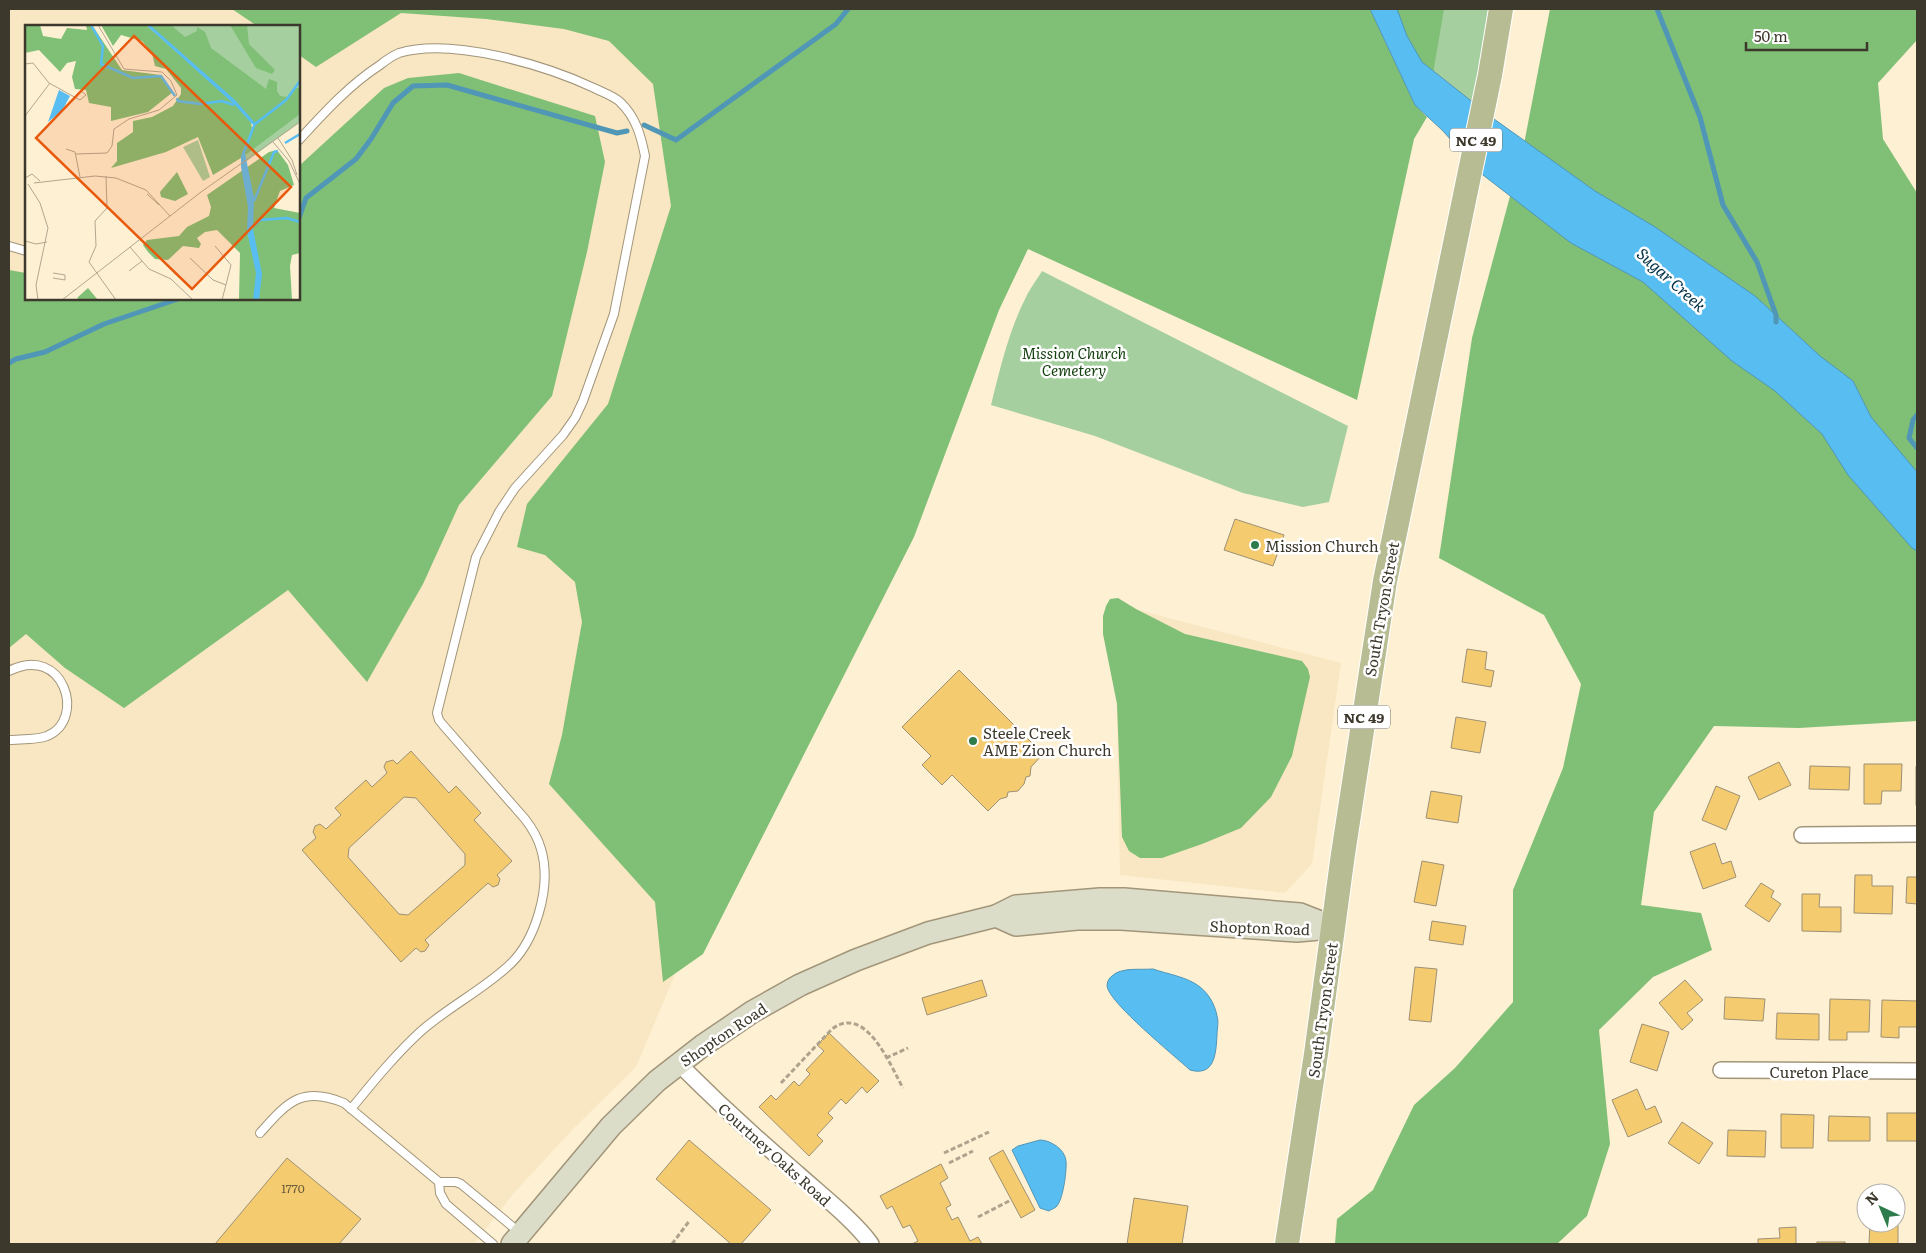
<svg xmlns="http://www.w3.org/2000/svg" width="1926" height="1253" font-family="Literata,serif">
<style>
.built{fill:#f8e7c2;fill-rule:evenodd}
.green{fill:#a5cf9f}
.forest{fill:#7fbf76}
.water{fill:#58bef2;stroke:#5096b7}
.lines{fill:none;stroke-linecap:round;stroke-linejoin:round}
.stream{stroke:#5096b7;stroke-width:5}
.building{fill:#f5cb6f;stroke:#9d9075;fill-rule:evenodd}
.lane-casing{stroke:#a2957a;stroke-width:10}
.street-casing{stroke:#a2957a;stroke-width:18}
.secondary-casing{stroke:#a2957a;stroke-width:24}
.primary-casing{stroke:#fff;stroke-width:26}
.path{stroke:#aea48e;stroke-width:3;stroke-dasharray:5 2.5;stroke-linecap:butt}
.lane{stroke:#fff;stroke-width:8}
.street{stroke:#fff;stroke-width:15}
.secondary{stroke:#dbddc9;stroke-width:21}
.primary{stroke:#b7bc93;stroke-width:24}
.poi-dot{fill:#2e7b4b;stroke:#fff;stroke-width:2}
.labels{text-anchor:middle;dominant-baseline:central;stroke-width:5;stroke-linejoin:round;paint-order:stroke}
.number-label{font-size:12px;fill:#6b5d3d}
.shield{fill:#fff;stroke:#77746b;stroke-width:1}
.shield-label{font-size:14px;font-weight:bold;fill:#3d382c}
.park-label{font-size:15px;font-style:italic;fill:#133f0e;stroke:#fff}
.poi-label{font-size:15px;fill:#3d382c;stroke:#fff;text-anchor:start}
.street-label{font-size:15px;fill:#3d382c;stroke:#fff}
.water-label{font-size:16px;font-style:italic;fill:#023146;stroke:#fff}
.inset-river{fill:none;stroke:#58bef2;stroke-width:2.5}
.inset-road{fill:none;stroke:#b1a690;stroke-width:1}
.view{fill:#e8590c;fill-opacity:0.15;stroke:#e8590c;stroke-width:2.5}
.inset-edge{fill:none;stroke:#3d382c;stroke-width:2.5}
</style>
<rect width="100%" height="100%" fill="#fef0d3"/>
<g class="built">
<path d="M9 9H1126L1038 111 636 1067 574 1128 513 1194 474 1244H9ZM26 26H299V299H26Z"/>
<path d="M1115 604 1341 663 1312 864 1285 893 1120 875Z"/>
</g>
<g class="green">
<path d="M1390 9H1501L1478 129 1414 65Z"/>
<path d="M1042 271 1348 426 1329 502 1303 507 1243 493 1095 436 991 405C1000 369 1009 330 1026 297 1030 288 1037 280 1042 271Z"/>
</g>
<g class="forest">
<path d="M232 9H1370L1415 105 1427 117 1414 139 1357 400 1028 249 999 310 914 537 703 954 663 982 655 902 549 784 562 735 582 622 575 582 545 555 517 547 527 504 608 404 671 206 653 84 609 41 564 29 486 19 401 13 316 67 299 55V26H257Z"/>
<path d="M1390 9H1444L1431 85Z"/>
<path d="M1550 9H1917V40L1878 83 1883 139 1917 193V721L1799 728 1714 726 1654 812 1641 905 1701 913 1712 950 1653 977 1599 1030 1610 1144 1587 1216 1557 1244H1335L1337 1219 1373 1190 1414 1105 1455 1068 1513 1002V890L1563 768 1581 684 1544 615 1439 558 1472 338 1524 144Z"/>
<path d="M459 73 595 116 605 162 587 252 552 396 459 505 423 584 367 682 288 590 124 708 65 668 26 634 9 648V270L26 273V299H299V166L384 88 408 78Z"/>
<path d="M1118 598 1136 609 1185 634 1302 661 1308 669 1310 677 1292 756 1271 797 1241 828 1202 844 1162 858H1140L1129 851 1122 837 1117 704 1103 634V616L1106 606 1110 599Z"/>
</g>
<g class="water">
<path d="M1370 9H1397L1407 36 1422 62 1494 119 1595 191 1655 227 1755 296 1820 356 1853 381 1871 417 1917 472V551L1912 548 1848 475 1822 434 1775 391 1732 361 1643 282 1571 243 1483 175 1442 130 1415 105Z"/>
<path d="M1153 969C1167 974 1188 977 1200 987 1209 994 1215 1005 1217 1016 1219 1022 1217 1029 1217 1035 1216 1053 1215 1077 1190 1070 1175 1056 1109 1003 1107 986 1107 982 1109 978 1112 976 1121 967 1140 970 1153 969Z"/>
<path d="M1040 1140C1050 1140 1065 1149 1066 1161 1067 1170 1063 1201 1056 1207 1055 1208 1050 1210 1049 1211L1040 1208 1012 1150 1018 1146Z"/>
</g>
<g class="lines">
<g class="stream">
<path d="M1657 9 1700 117 1723 205 1757 262 1776 315V322"/>
<path d="M644 125 676 140 836 24 848 9"/>
<path d="M299 218 306 198 356 159 371 139 393 103 413 86 447 85 617 133 627 131"/>
<path d="M9 363 16 359 45 352 104 324 178 299"/>
<path d="M1917 415 1913 420 1909 438 1917 448"/>
</g>
</g>
<g class="building">
<path d="M1235 519 1284 535 1273 566 1224 550Z"/>
<path d="M1467 649 1487 652 1485 669 1494 671 1491 687 1462 682Z"/>
<path d="M959 670 1043 754 1031 767 1030 776 1026 777 1024 784 1018 791 1008 792 1007 797 1000 799 988 811 952 775 942 785 922 765 931 756 902 727Z"/>
<path d="M1456 717 1486 722 1480 753 1451 748Z"/>
<path d="M411 751 449 793 456 786 481 813 474 820 512 861 497 875 500 879 498 885 493 887 488 883 425 940 429 945 425 951 421 952 416 948 401 962 302 850 316 838 313 832 315 826 320 824 326 829 341 815 335 808 366 780 372 787 387 773 384 767 386 762 393 760 397 764ZM404 797 416 798 465 854V865L408 915 399 914 348 857 349 848Z"/>
<path d="M1779 762 1791 785 1759 800 1748 777Z"/>
<path d="M1864 764H1902L1901 791H1882L1881 804H1864Z"/>
<path d="M1810 766 1850 767 1849 790 1809 789Z"/>
<rect x="1916" y="767" width="1" height="38"/>
<path d="M1716 786 1740 796 1726 830 1702 820Z"/>
<path d="M1431 791 1462 796 1458 823 1426 818Z"/>
<path d="M1715 843 1722 864 1731 861 1736 877 1703 889 1690 852Z"/>
<path d="M1422 861 1444 865 1436 906 1414 902Z"/>
<path d="M1855 875H1872V886H1893L1892 914 1854 913Z"/>
<path d="M1907 877H1917V904L1906 903Z"/>
<path d="M1761 883 1774 891 1771 897 1781 904 1769 922 1745 906Z"/>
<path d="M1802 894H1820L1819 907H1841V932L1802 931Z"/>
<path d="M1432 921 1466 926 1463 945 1429 940Z"/>
<path d="M1415 967 1437 969 1431 1022 1409 1020Z"/>
<path d="M982 980 987 996 927 1015 922 998Z"/>
<path d="M1685 980 1703 1000 1687 1013 1693 1020 1682 1030 1659 1003Z"/>
<path d="M1725 997 1765 999 1763 1021 1724 1019Z"/>
<path d="M1830 999 1870 1000 1869 1032H1847V1040H1829Z"/>
<path d="M1882 1000 1917 1001V1027H1899V1038L1881 1037Z"/>
<path d="M1777 1013 1819 1014V1040L1776 1039Z"/>
<path d="M1642 1024 1669 1032 1657 1071 1630 1062Z"/>
<path d="M829 1033 879 1081 867 1093 862 1087 846 1104 841 1099 828 1113 833 1118 817 1135 823 1141 809 1156 759 1107 771 1095 776 1100 794 1081 799 1086 810 1074 806 1070 824 1051 817 1045Z"/>
<path d="M1637 1089 1646 1110 1655 1106 1662 1122 1628 1137 1612 1100Z"/>
<rect x="1887" y="1113" width="30" height="28"/>
<path d="M1781 1114 1814 1115 1813 1148H1781Z"/>
<path d="M1829 1116 1870 1117V1141H1828Z"/>
<path d="M1682 1122 1713 1143 1699 1164 1668 1143Z"/>
<path d="M1728 1130 1766 1131 1765 1157 1727 1156Z"/>
<path d="M689 1140 771 1210 741 1244H731L656 1179Z"/>
<path d="M1003 1150 1035 1210 1021 1218 989 1158Z"/>
<path d="M287 1158 361 1219 339 1244H215Z"/>
<path d="M941 1164 948 1178 940 1183 951 1205 946 1208 952 1220 958 1217 970 1241 978 1237 982 1244H912L918 1241 910 1225 903 1228 892 1206 887 1209 880 1196Z"/>
<path d="M1134 1198 1188 1206 1182 1244H1127Z"/>
<path d="M1898 1222V1244H1869L1870 1223Z"/>
<path d="M1796 1227V1244H1758V1239L1780 1238 1779 1228Z"/>
<rect x="1817" y="1242" width="28" height="2"/>
</g>
<g class="lines">
<defs>
<g id="lane">
<path d="M299 140C324 113 348 86 380 65 385 61 392 56 399 53 451 37 545 65 594 88 602 92 614 96 620 102 636 117 641 136 645 156L614 314 583 401 575 418 563 435 515 488 499 512 476 557 437 713 439 720 443 725 525 819C532 828 538 838 541 849 552 886 536 943 506 968 479 992 447 1008 420 1032 395 1055 373 1082 351 1109"/>
<path d="M9 246 26 251"/>
<path d="M9 671C64 643 87 720 47 736 38 740 19 739 9 740"/>
<path d="M260 1133C287 1103 301 1085 344 1103L439 1182H456L461 1184 519 1232"/>
<path d="M439 1182 440 1193 446 1204 493 1244"/>
</g>
<g id="street">
<path d="M1802 835 1917 834"/>
<path d="M679 1064C717 1102 756 1138 797 1173 819 1193 855 1221 871 1244"/>
<path d="M1721 1070 1917 1071"/>
</g>
<g id="secondary">
<path d="M996 916 1016 925 1077 919H1121L1297 931 1330 928"/>
<path d="M512 1244 611 1126 657 1081 702 1046 752 1012 800 985 856 960 928 933 996 916 1016 906 1100 899H1124L1300 914 1333 927"/>
</g>
<path id="primary" d="M1287 1244 1316 1054 1343 854 1385 581 1490 75 1501 9"/>
</defs>
<use href="#lane" class="lane-casing"/>
<use href="#street" class="street-casing"/>
<use href="#secondary" class="secondary-casing"/>
<use href="#primary" class="primary-casing"/>
<g class="path">
<path d="M886 1058 908 1048"/>
<path d="M781 1083 832 1029C866 1003 891 1067 903 1088"/>
<path d="M944 1153 989 1132"/>
<path d="M949 1163 973 1151"/>
<path d="M978 1217 1011 1200"/>
<path d="M672 1244 690 1220"/>
</g>
<use href="#lane" class="lane"/>
<use href="#street" class="street"/>
<use href="#secondary" class="secondary"/>
<use href="#primary" class="primary"/>
</g>
<g class="poi-dot">
<circle cx="1255" cy="545" r="5"/>
<circle cx="973" cy="741" r="5"/>
</g>
<g class="labels">
<g class="number-label">
<text x="293" y="1188">1770</text>
</g>
<g class="shield">
<rect x="1450" y="128.5" width="52" height="23" rx="4"/>
<rect x="1338" y="705.5" width="52" height="23" rx="4"/>
</g>
<g class="shield-label">
<text x="1476" y="140">NC 49</text>
<text x="1364" y="717">NC 49</text>
</g>
<g class="park-label">
<text x="1074" y="352">Mission Church<tspan x="1074" dy="17">Cemetery</tspan></text>
</g>
<g class="poi-label">
<text x="1265" y="545">Mission Church</text>
<text x="983" y="732">Steele Creek<tspan x="983" dy="17">AME Zion Church</tspan></text>
</g>
<g class="street-label">
<text transform="translate(1381 609) rotate(-80)">South Tryon Street</text>
<text transform="translate(1260 927) rotate(2)">Shopton Road</text>
<text transform="translate(1322 1010) rotate(-82)">South Tryon Street</text>
<text transform="translate(723 1034) rotate(-34)">Shopton Road</text>
<text x="1819" y="1071">Cureton Place</text>
<text transform="translate(775 1154) rotate(42)">Courtney Oaks Road</text>
</g>
<g class="water-label">
<text transform="translate(1672 279) rotate(42)">Sugar Creek</text>
</g>
</g>
<g transform="translate(25 25)">
<rect width="275" height="275" fill="#fef0d3"/>
<path d="M123 0H275V97L219 138V127L229 99ZM173 115 185 152 178 156 158 122Z" fill="#a5cf9f"/>
<path d="M0 0H15L18 11 36 14 42 3 62 5 61 0H67L97 45 136 50 148 67 123 87 86 96V82L64 78 61 65 50 64 47 52 51 36 42 38 35 47 14 25 0 28ZM76 0H121L198 68 123 0H146L160 12 172 6V2L180 7 186 23 241 64 244 54 252 57V66L255 71 262 72 270 63H275V89L219 131 229 99 212 82 226 97 227 103 216 133 188 150 173 112 141 127 86 143 92 136V118L108 107V96L127 92 148 81 156 69V63L141 44 130 41 127 28 117 16 96 10 88 21ZM205 0H222L224 19 250 45 247 49 231 43ZM252 125 263 140 269 160 255 166 249 183 275 188V228L267 230 265 241 267 275H214L215 228 192 205 180 207 172 213 176 219 174 223 158 221 143 235 130 234 123 227 118 220 122 215 154 211 162 202 184 191 186 182 182 170 244 127ZM152 147 163 169 150 176 136 172 135 167ZM63 263 73 275H52L53 272Z" fill="#7fbf76"/>
<path d="M121 0H125L210 75 231 99 220 128 229 173 228 204 237 249 234 275H228L231 248 222 206 223 182 216 142V131L228 100 210 80ZM34 65 45 71 37 86 23 97Z" fill="#58bef2"/>
<path class="inset-river" d="M66 0 78 21 76 39 108 53 136 51 150 71M152 73 153 76 175 79 197 76 209 80M230 99 261 75 275 56M260 118 275 109M229 176 249 127 253 126M228 201 235 195 262 193 275 197"/>
<path class="inset-road" d="M0 39 8 38 24 58 55 75 61 70 56 66 51 71M0 91 25 58M253 113 267 135 272 150M248 117 264 136 275 159M41 124 50 127 55 152M51 129 82 128 87 121 89 104 104 94 134 85 152 70 146 56 137 47 99 44 73 0M81 151 82 183 70 196 71 221 64 237 91 275M0 153 7 149 15 156M9 158 70 151 91 153 121 165 145 191M3 159 15 178 23 203 11 260 13 275M122 169 134 180M0 216 11 219 22 217M190 221 206 240 197 275M105 222 124 244 146 254 168 275M165 233 188 255 201 260M104 246 117 236M28 253 40 255V250L28 248M37 275 176 167 275 97"/>
<path class="view" d="M109 11 266 162 167 264 11 113Z"/>
<rect width="275" height="275" class="inset-edge"/>
</g>
<rect width="1926" height="1253" fill="none" stroke="#3d382c" stroke-width="20"/>
<g transform="translate(1881 1208) rotate(316)"><circle r="24" fill="#ffffff" stroke="#b1afab"/>
<path d="M0-4L9 19L0 12L-9 19Z" fill="#2e7b4b"/>
<text y="-8" font-size="14" font-weight="bold" text-anchor="middle" fill="#3d382c">N</text>
</g>
<path d="M1746 42v8h121v-8" fill="none" stroke="#3d382c" stroke-width="2.5"/>
<text x="1754" y="42" font-size="15" fill="#3d382c" stroke="#ffffff" stroke-width="4" paint-order="stroke">50 m</text>
</svg>
